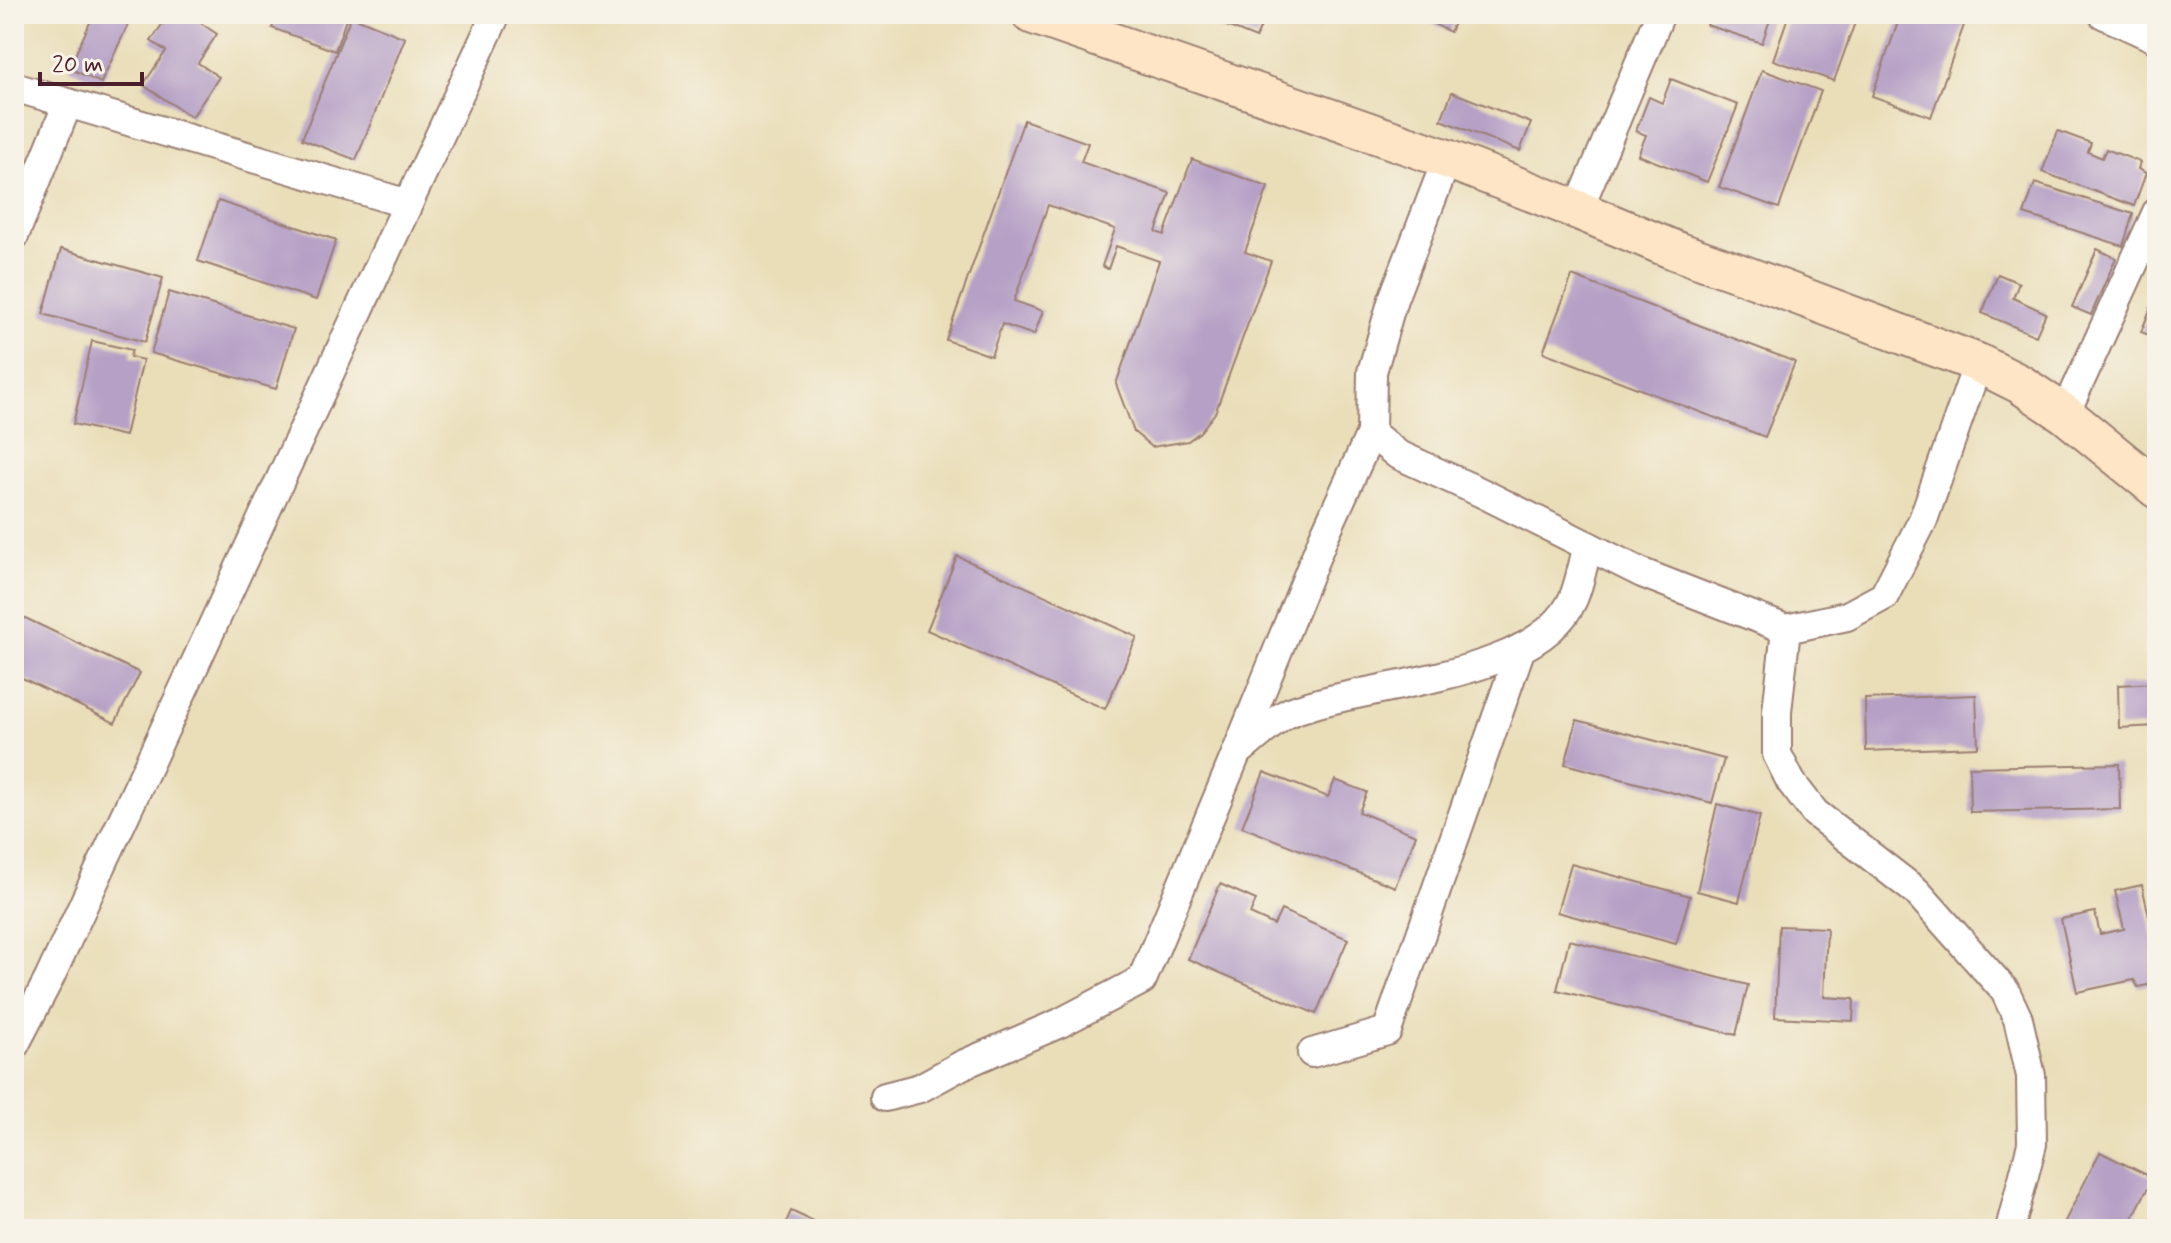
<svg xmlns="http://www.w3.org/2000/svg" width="2171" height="1243" font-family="Mynerve,sans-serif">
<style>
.building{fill:#b6a0c6}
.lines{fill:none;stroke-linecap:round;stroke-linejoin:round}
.street-casing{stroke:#9a7e72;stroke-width:32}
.secondary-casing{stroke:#9a7e72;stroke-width:42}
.street{stroke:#fff;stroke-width:28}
.secondary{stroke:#fde5c5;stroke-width:38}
</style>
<rect width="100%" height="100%" fill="#f7f3e8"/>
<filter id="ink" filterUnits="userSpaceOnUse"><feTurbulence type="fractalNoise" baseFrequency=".0125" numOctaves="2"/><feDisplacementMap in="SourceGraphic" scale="16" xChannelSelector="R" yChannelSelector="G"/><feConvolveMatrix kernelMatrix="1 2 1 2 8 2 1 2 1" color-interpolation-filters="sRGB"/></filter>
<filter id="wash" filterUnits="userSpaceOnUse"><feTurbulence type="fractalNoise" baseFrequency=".006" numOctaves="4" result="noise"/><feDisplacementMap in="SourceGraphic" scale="32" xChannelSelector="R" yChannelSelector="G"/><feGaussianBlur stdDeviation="1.8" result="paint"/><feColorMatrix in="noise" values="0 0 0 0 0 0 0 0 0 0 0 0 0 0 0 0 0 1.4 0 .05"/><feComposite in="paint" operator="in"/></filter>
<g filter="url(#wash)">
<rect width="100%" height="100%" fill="#eadeb9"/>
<g id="blocks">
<g class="building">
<path d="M94 14H121L131 18 101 83 69 68Z"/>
<path d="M169 14H187L217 34 198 63 219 77 192 117 143 85 166 51 151 41Z"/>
<path d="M277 14H348L335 51 272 28Z"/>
<path d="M1197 14H1266L1256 38Z"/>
<path d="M1413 14H1458L1450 32Z"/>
<path d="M1711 14H1772L1762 43 1707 25Z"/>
<path d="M1789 14H1858L1834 81 1773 60Z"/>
<path d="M1901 14H1968L1931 117 1872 96Z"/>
<path d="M351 16 405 38 356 160 302 139Z"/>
<path d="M1762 70 1821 91 1779 208 1719 187Z"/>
<path d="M1671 79 1738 105 1707 182 1638 155 1646 135 1636 131 1649 97 1662 103Z"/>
<path d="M1452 92 1531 123 1520 151 1441 120Z"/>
<path d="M1024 120 1088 143 1081 162 1170 193 1156 232 1164 235 1192 159 1268 187 1245 252 1271 261 1215 413 1200 432 1188 441 1152 447 1134 432 1116 384 1159 261 1116 246 1108 269 1102 266 1115 229 1048 205 1014 301 1043 311 1034 335 1002 324 991 356 946 340Z"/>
<path d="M2058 131 2091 143 2088 152 2102 158 2106 149 2140 162 2138 169 2146 173 2134 206 2042 172Z"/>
<path d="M2035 183 2133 214 2123 246 2024 214Z"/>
<path d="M218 201 336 240 316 300 198 261Z"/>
<path d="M61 249 163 278 145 342 43 314Z"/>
<path d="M2097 249 2116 258 2091 315 2072 307Z"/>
<path d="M1998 274 2019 283 2013 298 2046 313 2036 336 1982 313Z"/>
<path d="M1572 276 1795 362 1765 437 1543 352Z"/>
<path d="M169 292 294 329 276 389 151 353Z"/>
<path d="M2157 293V338L2141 332Z"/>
<path d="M92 341 132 350 130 357 143 360 125 436 73 424Z"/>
<path d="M957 556 1137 637 1105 709 927 630Z"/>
<path d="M19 615 140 673 115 723 14 674V625Z"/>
<path d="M2157 683V726L2119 728 2118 685Z"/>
<path d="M1976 695 1978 747 1866 751 1865 699Z"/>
<path d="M1577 720 1724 759 1712 803 1565 764Z"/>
<path d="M2119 764 2120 809 1970 812 1969 767Z"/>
<path d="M1264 772 1328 797 1335 780 1367 792 1359 812 1416 835 1395 887 1242 827Z"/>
<path d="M1717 804 1760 816 1739 902 1697 891Z"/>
<path d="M1571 864 1690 896 1676 944 1557 912Z"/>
<path d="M1220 884 1256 900 1250 914 1274 925 1281 910 1348 939 1316 1014 1188 959Z"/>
<path d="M2142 885 2155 944H2157V983L2138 987 2134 980 2077 992 2061 919 2095 912 2100 934 2124 929 2115 891Z"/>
<path d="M1779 926 1827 928 1824 997 1854 999 1853 1021 1775 1017Z"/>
<path d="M1569 940 1748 985 1736 1035 1557 990Z"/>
<path d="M2100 1152 2153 1178 2127 1229H2061Z"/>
<path d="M791 1211 830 1229H783Z"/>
</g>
</g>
</g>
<g filter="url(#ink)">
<use href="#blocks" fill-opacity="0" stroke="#9a7e72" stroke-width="2"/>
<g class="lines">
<defs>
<g id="street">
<path d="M2103 14 2157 39"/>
<path d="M14 87 408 204"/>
<path d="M1447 159 1393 299 1372 372 1371 433 1397 454 1482 493 1642 573 1786 629 1847 616 1884 596 1923 520 1978 363"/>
<path d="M1578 210 1660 14"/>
<path d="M14 236 68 103"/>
<path d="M2065 414 2157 212"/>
<path d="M1786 629 1777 712V754L1791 782 1815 813 1917 892 2005 991 2018 1019 2031 1076 2032 1144 2010 1229"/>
<path d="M1237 753C1251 742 1275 719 1290 712 1366 682 1537 680 1573 599 1580 583 1583 563 1588 546"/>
<path d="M14 1046 49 979 496 14"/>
<path d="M1312 1053 1387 1031 1521 648"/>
<path d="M885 1097 920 1088 962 1065 1060 1023 1142 980 1236 754 1324 536 1371 433"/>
</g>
<path id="secondary" d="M1031 14 1447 159 1578 210 1674 250 1744 275 1978 363 2020 384 2065 414 2157 489"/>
</defs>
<use href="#street" class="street-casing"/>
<use href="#secondary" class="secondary-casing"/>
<use href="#street" class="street"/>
<use href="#secondary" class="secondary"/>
</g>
</g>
<rect width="2171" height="1243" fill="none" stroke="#f7f3e8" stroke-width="48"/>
<path d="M40 72v12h102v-12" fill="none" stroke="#4a1f2b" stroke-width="4"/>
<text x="52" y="72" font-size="24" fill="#4a1f2b" stroke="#f7f3e8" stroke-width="6" paint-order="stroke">20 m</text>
</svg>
